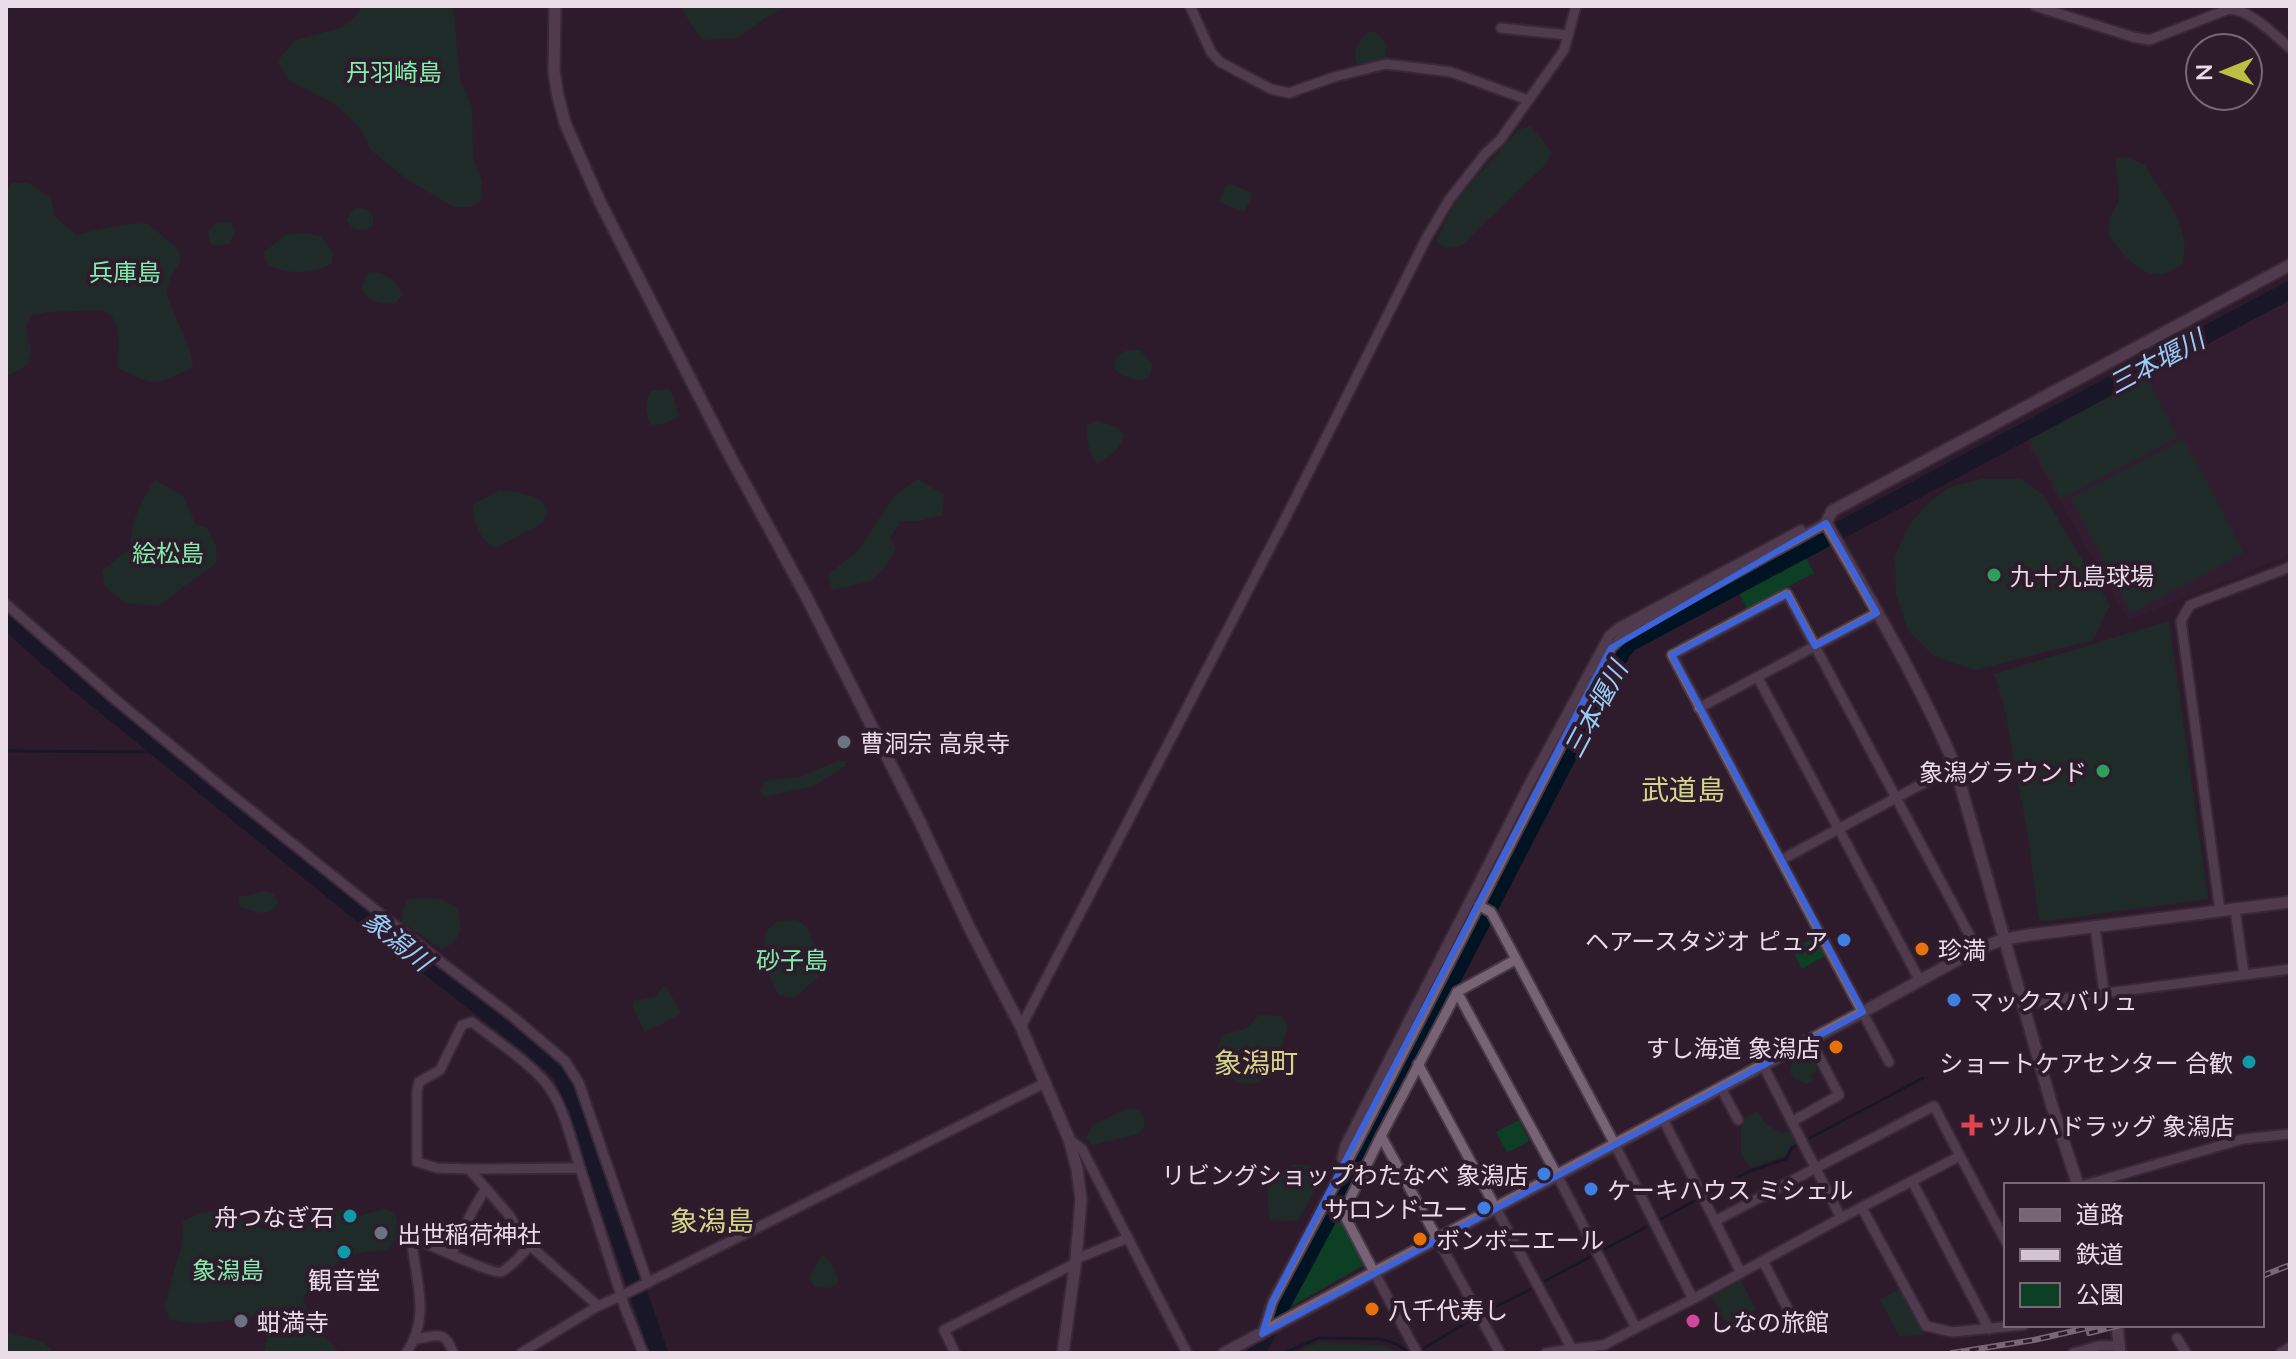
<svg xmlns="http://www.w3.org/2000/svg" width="2296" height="1359" font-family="Lato,'Noto Sans JP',sans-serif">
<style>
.built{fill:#392137}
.green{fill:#0c3f24}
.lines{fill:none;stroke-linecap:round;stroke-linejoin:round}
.stream{stroke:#001323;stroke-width:3}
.river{stroke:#001323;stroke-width:18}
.minor-casing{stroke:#483947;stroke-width:13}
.tertiary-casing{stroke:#483947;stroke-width:15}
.minor{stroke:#786376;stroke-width:9}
.tertiary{stroke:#786376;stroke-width:11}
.rail-casing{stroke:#d3c5d1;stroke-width:6}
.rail{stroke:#2e1c2c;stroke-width:3;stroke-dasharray:9;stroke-linecap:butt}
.marked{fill:none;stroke:#3c63da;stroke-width:6;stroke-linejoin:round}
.leisure-dot{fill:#2e9e5b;stroke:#2e1c2c;stroke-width:3}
.worship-dot{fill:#6b7280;stroke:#2e1c2c;stroke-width:3}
.shop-dot{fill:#3f7fe0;stroke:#2e1c2c;stroke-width:3}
.food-dot{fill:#e8710a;stroke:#2e1c2c;stroke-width:3}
.culture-dot{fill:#0f9aa8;stroke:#2e1c2c;stroke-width:3}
.health-dot{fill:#e0444e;stroke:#2e1c2c;stroke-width:3}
.hotel-dot{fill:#d1479c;stroke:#2e1c2c;stroke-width:3}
.labels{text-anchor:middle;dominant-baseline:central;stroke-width:8;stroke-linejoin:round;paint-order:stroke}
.park-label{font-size:24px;fill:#80efab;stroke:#2e1c2c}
.poi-label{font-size:24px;fill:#e9dce7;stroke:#2e1c2c;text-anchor:start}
.water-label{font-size:26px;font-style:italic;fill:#98cdfa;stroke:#2e1c2c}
.quarter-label{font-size:28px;fill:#d3d687;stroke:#2e1c2c}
</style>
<rect width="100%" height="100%" fill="#2e1c2c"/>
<path class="built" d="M2290 295V554L2129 620 2025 440Z"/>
<g class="green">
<path d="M363 6H453L460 80 472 108 473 157 482 181 481 201 471 207H454L405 178 370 149 361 129 335 104 288 80 278 61 294 41 343 27 354 18Z"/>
<path d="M681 6H788L765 18 738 38 703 40 690 23Z"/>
<path d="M1368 32H1376L1387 45 1385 59 1360 65 1356 63C1353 49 1358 41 1368 32Z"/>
<path d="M1530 126 1551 151 1548 162 1461 246 1446 248 1436 241 1457 199 1518 130Z"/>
<path d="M2126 157 2145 165 2178 218 2185 245 2183 263C2150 291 2128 260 2108 235L2110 217 2119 201 2116 159Z"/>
<path d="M12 183H28L51 198 55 217 76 235 121 225 147 223 180 251V263L170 277 166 294 190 351 193 367C154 386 157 387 118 368 116 348 126 319 102 310L47 312 32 315 26 326 31 351 28 364 6 377V191Z"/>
<path d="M1230 184 1251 192 1252 196 1244 212 1219 202 1226 186Z"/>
<path d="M355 208 366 209 373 216V225L366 230 354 229 347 221 350 213Z"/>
<path d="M218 222 231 223 235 231 230 243 217 246 210 243 208 230Z"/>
<path d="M303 233 320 236 333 252 331 264C314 274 283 275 267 264L264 252 286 235Z"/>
<path d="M369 272C385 273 396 279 402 294L396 303C380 305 370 302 361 289L366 276Z"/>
<path d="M1128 350H1140L1152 364C1152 390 1127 379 1114 369L1116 357Z"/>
<path d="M2146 377 2178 437 2061 499 2029 440Z"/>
<path d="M668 389 671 390 679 417 663 424 651 425C645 411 644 406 651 391Z"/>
<path d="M1098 421 1119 428 1124 436 1117 450 1097 464C1088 453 1087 440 1087 425Z"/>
<path d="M2184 439 2244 553 2131 613 2071 498Z"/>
<path d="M918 479 944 495 942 515 919 521H901L890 537 896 549 885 567 871 581 832 590 828 575 858 551 894 496Z"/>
<path d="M1982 479H2021L2043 495 2110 605 2093 640 1975 670 1934 656 1908 630 1896 594 1895 557 1906 530 1924 507 1949 487Z"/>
<path d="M155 480 183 496 196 525 207 528 216 547 217 562 158 606 126 603 105 587 102 571 131 548C130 521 141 502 155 480Z"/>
<path d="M500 490C516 492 563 497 541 524L495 548C481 541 471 519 474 504Z"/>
<path d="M1805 556 1814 573 1747 608 1738 592Z"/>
<path d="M2169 621 2208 899 2046 921 2039 919 2028 837 2004 705 1994 674Z"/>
<path d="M838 761H845V766L814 786 763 797 761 791 763 784 769 780 800 777Z"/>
<path d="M264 891 274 894 278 903 271 911 260 913 239 906V897Z"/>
<path d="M421 898 441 899 457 908C463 928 462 941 441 949L402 922V912L408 899Z"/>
<path d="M797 920 808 928 817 953 819 976 794 998 779 995C766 973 762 956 766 931L778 921Z"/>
<path d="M1815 937 1825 956 1802 969 1792 950Z"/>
<path d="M663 987H667L681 1014 645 1032 633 1007V1001L655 997Z"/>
<path d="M1259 1015 1281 1016 1288 1027C1283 1040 1279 1059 1271 1070 1253 1096 1229 1080 1212 1063L1222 1035 1246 1029Z"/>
<path d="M1812 1049 1819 1064 1816 1066V1072L1812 1075 1814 1080 1806 1084 1794 1078 1790 1072 1793 1058Z"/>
<path d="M1126 1109H1138L1144 1117V1127L1138 1134 1092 1145 1086 1137 1093 1125Z"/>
<path d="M1758 1111 1764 1123 1783 1134 1792 1129 1798 1142 1789 1147 1787 1155 1750 1168 1741 1152V1120Z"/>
<path d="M1519 1120 1529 1141 1507 1153 1496 1132Z"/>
<path d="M1293 1164 1311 1166 1325 1172 1298 1221 1270 1220 1267 1189 1278 1175Z"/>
<path d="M344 1209 360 1216 384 1209 395 1213C400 1229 398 1238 387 1250 378 1251 369 1251 360 1253 336 1259 318 1278 303 1298 309 1320 323 1338 341 1353H264L267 1338 259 1316C228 1319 201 1328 170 1319L164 1307 182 1244 183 1221 199 1214 220 1210 264 1229H283L318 1211Z"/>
<path d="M1338 1214 1364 1265 1290 1307Z"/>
<path d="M822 1255C830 1259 838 1274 838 1283L829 1288 815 1287 809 1277Z"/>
<path d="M1741 1281 1756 1310 1727 1325 1712 1296Z"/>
<path d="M1900 1289 1924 1335 1899 1336 1880 1299Z"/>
<path d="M6 1332 43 1342 55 1353H6Z"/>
<path d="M1320 1342 1386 1346 1399 1353H1294Z"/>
</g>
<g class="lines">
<g class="stream">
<path d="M6 751 162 752"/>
<path d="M1810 1138 1923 1078"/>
<path d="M1710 1192 1750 1171 1786 1159 1792 1148 1796 1146"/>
<path d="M1661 1219 1696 1200"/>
<path d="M1605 1249 1646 1227"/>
<path d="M1545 1281 1590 1257"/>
<path d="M1487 1311 1531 1289"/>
<path d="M1423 1349 1472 1319"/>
<path d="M1284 1353 1319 1338 1381 1339 1397 1344 1406 1351"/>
</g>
<g class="river">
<path d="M6 620 64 672 363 915 532 1047 561 1073 569 1090 659 1353"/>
<path d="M1256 1353 1329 1216 1622 651 1629 643 2290 290"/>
</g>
<defs>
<g id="minor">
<path d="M1190 6 1211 52 1220 62 1271 89 1289 93 1334 77 1386 64 1451 72 1528 100"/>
<path d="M2035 6 2133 37 2149 40 2229 9C2251 10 2273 34 2290 48"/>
<path d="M1501 28 1568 35"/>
<path d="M6 604 116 700 218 784 441 962 512 1016 565 1061 579 1083 648 1283"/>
<path d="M1758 678 1920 981"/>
<path d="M1699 708 1877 613"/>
<path d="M1781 860 1672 655 1787 594 1977 949"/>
<path d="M1478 905 1491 912 1610 1135 1693 1299 1841 1218"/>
<path d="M2235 909 2244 974"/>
<path d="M2220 911 2181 621 2190 605 2290 567"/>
<path d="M2095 927 2104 992"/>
<path d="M1515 960 1457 992 1557 1175 1636 1328 1693 1299"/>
<path d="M1457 992 1381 1136 1500 1353"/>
<path d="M2023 1004 2290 969"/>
<path d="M1021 1027 1285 519 1426 239 1449 200 1485 154 1500 140 1564 50 1576 6"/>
<path d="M1889 1062 1781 860 1955 766"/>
<path d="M1418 1064 1572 1349 1604 1345 1636 1328"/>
<path d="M1763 1065 1841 1218 1960 1156 2006 1242"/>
<path d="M1721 1088 1738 1120"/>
<path d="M1663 1119 1715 1221 1934 1106 1960 1156"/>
<path d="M1793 1121 1839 1095 1810 1039"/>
<path d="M1381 1136 1343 1213 1417 1353"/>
<path d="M1069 1139 1082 1149 1187 1353"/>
<path d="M417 1162V1091L419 1082 440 1070 462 1025 472 1022C495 1040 526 1060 545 1082 564 1105 571 1140 580 1168"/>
<path d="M421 1163 437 1168 469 1169 509 1215 526 1242 598 1306 621 1296 1045 1083"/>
<path d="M469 1169 580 1168 625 1308 643 1353"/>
<path d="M1363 1173 1346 1164 1342 1158 1345 1146 1526 790 1609 636 1620 627 1801 530"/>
<path d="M1912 1181 1989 1329"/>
<path d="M2085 1185 2243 1139 2290 1134"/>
<path d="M1862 1208 1926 1326 1952 1332 2024 1325"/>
<path d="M1715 1221 1741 1273"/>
<path d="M452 1253 473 1210 486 1188"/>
<path d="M1076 1259 1128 1238"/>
<path d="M1763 1261 1793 1319"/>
<path d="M1262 1334 1272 1302 1358 1141 1611 648 1625 634 1826 523"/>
<path d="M2177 1338 2186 1353"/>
<path d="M416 1339C437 1336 445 1329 453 1353"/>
<path d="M406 1353C431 1318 416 1282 412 1243L418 1240C430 1245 495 1275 501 1272 512 1267 522 1253 530 1246"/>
<path d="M521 1353 598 1306"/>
<path d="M955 1353 944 1330 1076 1263"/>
<path d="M1546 1353 1572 1349"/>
<path d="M2073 1353 2099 1346H2119"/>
<path d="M2281 1353 2290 1347"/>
</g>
<g id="tertiary">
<path d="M555 6 554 72 558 96 565 123 600 202 724 445 807 598 921 824 969 927 1021 1027 1069 1139 1077 1169 1081 1199 1076 1259 1063 1353"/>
<path d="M2078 1185 2052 1106 1955 766C1919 682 1872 602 1826 523L1832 511 2290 265"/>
<path d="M2117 1325 2120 1353"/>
<path d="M1224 1353 1863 1012 1977 949 2005 939 2029 935 2290 902"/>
</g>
</defs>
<use href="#minor" class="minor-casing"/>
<use href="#tertiary" class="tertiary-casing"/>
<use href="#minor" class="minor"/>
<use href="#tertiary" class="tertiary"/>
<defs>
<g id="rail">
<path d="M2262 1276 2290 1265"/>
<path d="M2089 1333 2120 1325"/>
<path d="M1952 1353 2034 1340 2100 1325"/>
</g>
</defs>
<use href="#rail" class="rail-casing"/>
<use href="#rail" class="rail"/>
</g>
<path d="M0 0H2296V1359H0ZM1826 523 1877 613 1815 646 1787 594 1672 655 1863 1012 1262 1334 1272 1302 1611 648Z" fill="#2e1c2c" fill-opacity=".55" fill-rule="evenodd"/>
<path class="marked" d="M1826 523 1877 613 1815 646 1787 594 1672 655 1863 1012 1262 1334 1272 1302 1611 648Z"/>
<g class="leisure-dot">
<circle cx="1994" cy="575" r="8"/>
<circle cx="2103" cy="771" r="8"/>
</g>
<g class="worship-dot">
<circle cx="844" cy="742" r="8"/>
<circle cx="381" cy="1233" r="8"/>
<circle cx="241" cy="1321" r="8"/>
</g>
<g class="shop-dot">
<circle cx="1844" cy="940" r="8"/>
<circle cx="1954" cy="1000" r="8"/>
<circle cx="1544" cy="1174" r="8"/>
<circle cx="1591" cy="1189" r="8"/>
<circle cx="1484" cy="1208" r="8"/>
</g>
<g class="food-dot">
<circle cx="1922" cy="949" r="8"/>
<circle cx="1836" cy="1047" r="8"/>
<circle cx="1420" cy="1239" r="8"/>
<circle cx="1372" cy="1309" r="8"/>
</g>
<g class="culture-dot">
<circle cx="2249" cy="1062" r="8"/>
<circle cx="350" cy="1216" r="8"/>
<circle cx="344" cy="1252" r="8"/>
</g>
<path class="health-dot" d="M1968 1113h8v8h8v8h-8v8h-8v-8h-8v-8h8z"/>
<circle class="hotel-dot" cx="1693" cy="1321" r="8"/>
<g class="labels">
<g class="park-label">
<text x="394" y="71">丹羽崎島</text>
<text x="125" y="271">兵庫島</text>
<text x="168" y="552">絵松島</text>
<text x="792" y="959">砂子島</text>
<text x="228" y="1269">象潟島</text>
</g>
<g class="poi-label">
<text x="2010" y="575">九十九島球場</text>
<text x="860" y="742">曹洞宗 高泉寺</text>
<text x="2087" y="771" text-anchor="end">象潟グラウンド</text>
<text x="1828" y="940" text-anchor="end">ヘアースタジオ ピュア</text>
<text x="1938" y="949">珍満</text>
<text x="1970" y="1000">マックスバリュ</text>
<text x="1820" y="1047" text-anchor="end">すし海道 象潟店</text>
<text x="2233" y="1062" text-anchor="end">ショートケアセンター 合歓</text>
<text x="1988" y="1125">ツルハドラッグ 象潟店</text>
<text x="1528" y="1174" text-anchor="end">リビングショップわたなべ 象潟店</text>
<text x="1607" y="1189">ケーキハウス ミシェル</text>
<text x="1468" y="1208" text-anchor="end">サロンドユー</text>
<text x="334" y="1216" text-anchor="end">舟つなぎ石</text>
<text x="397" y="1233">出世稲荷神社</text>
<text x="1436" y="1239">ボンボニエール</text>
<text x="344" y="1279" text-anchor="middle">観音堂</text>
<text x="1388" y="1309">八千代寿し</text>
<text x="257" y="1321">蚶満寺</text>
<text x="1709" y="1321">しなの旅館</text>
</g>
<g class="water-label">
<text transform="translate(2156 361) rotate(-28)">三本堰川</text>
<text transform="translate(1595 709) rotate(-62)">三本堰川</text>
<text transform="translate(398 940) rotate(39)">象潟川</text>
</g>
<g class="quarter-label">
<text x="1683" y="789">武道島</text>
<text x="1256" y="1062">象潟町</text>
<text x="712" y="1220">象潟島</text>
</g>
</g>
<rect width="2296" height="1359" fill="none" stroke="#e9dce7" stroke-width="16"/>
<rect x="2004" y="1183" width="260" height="144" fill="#2e1c2c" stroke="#796977" stroke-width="2"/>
<rect x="2020" y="1209" width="40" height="12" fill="#786376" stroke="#796977" stroke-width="2"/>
<text x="2076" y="1223" font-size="24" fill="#e9dce7">道路</text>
<rect x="2020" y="1249" width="40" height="12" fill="#d3c5d1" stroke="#796977" stroke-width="2"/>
<text x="2076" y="1263" font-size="24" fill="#e9dce7">鉄道</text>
<rect x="2020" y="1283" width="40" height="24" fill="#0c3f24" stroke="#796977" stroke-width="2"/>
<text x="2076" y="1303" font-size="24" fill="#e9dce7">公園</text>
<g transform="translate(2224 72) rotate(269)"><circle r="38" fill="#2e1c2c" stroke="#796977" stroke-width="2"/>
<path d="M0-6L14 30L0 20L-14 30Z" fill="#bdbf43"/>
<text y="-12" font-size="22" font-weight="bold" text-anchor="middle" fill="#e9dce7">N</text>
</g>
</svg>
